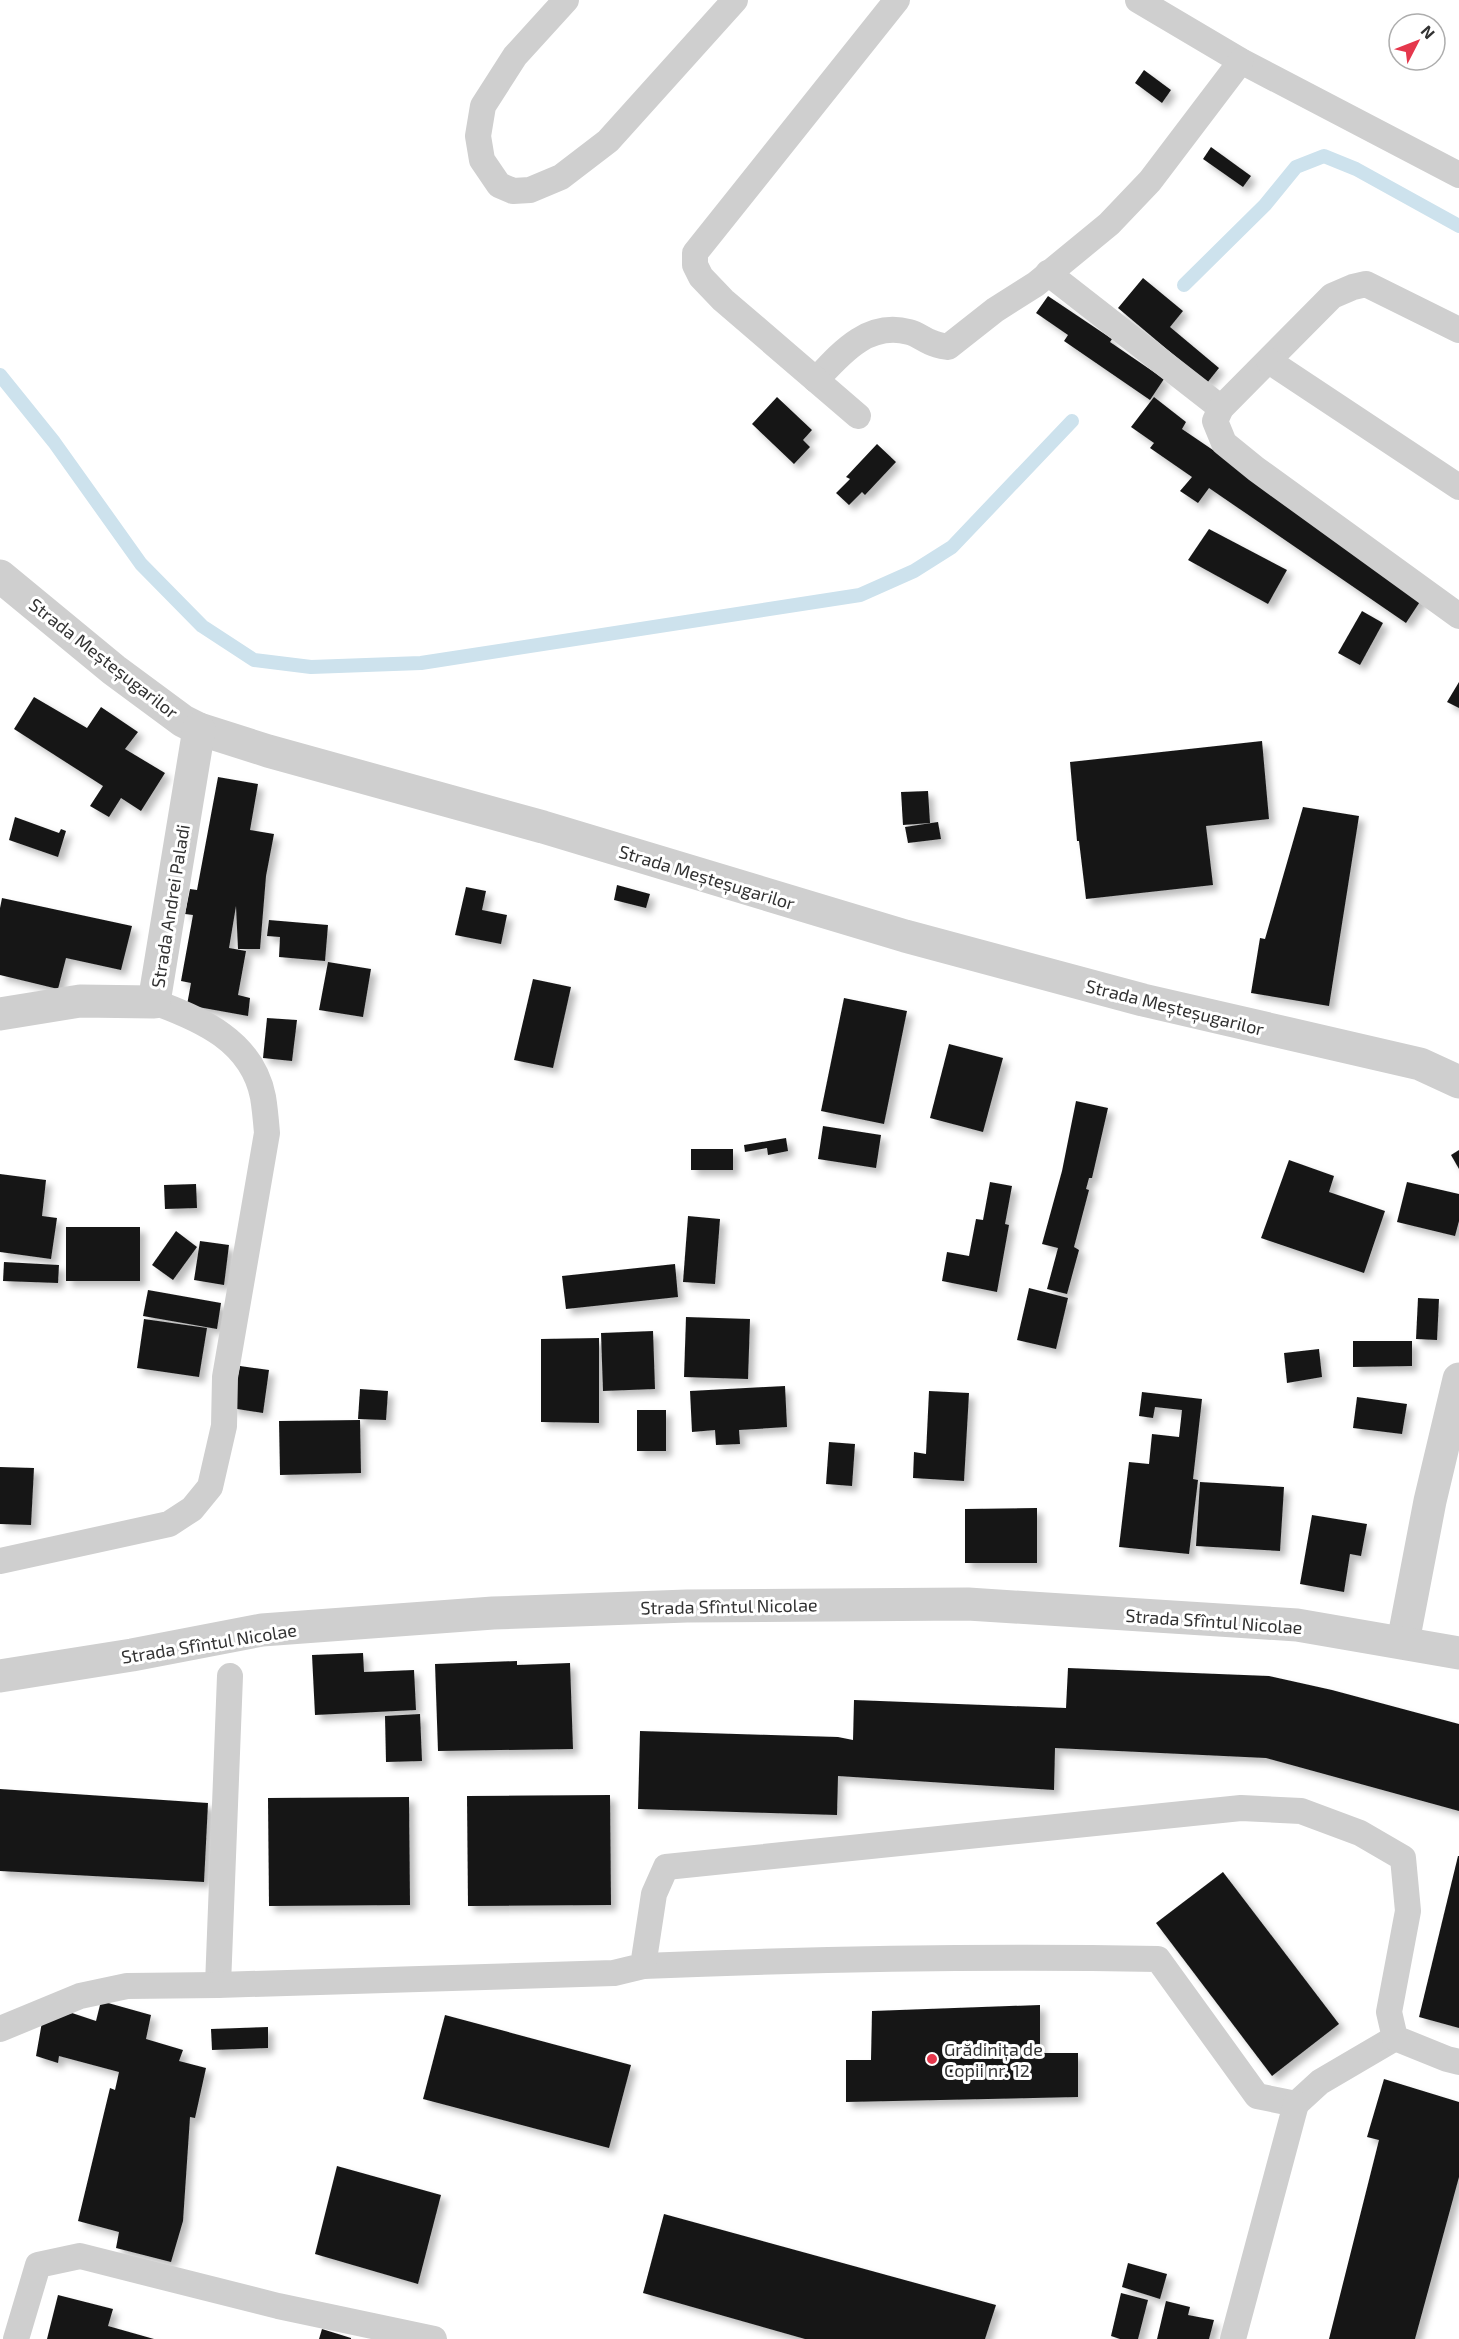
<svg xmlns="http://www.w3.org/2000/svg" width="1459" height="2339" font-family="'Exo 2',sans-serif">
<style>
.lines{fill:none;stroke-linecap:round;stroke-linejoin:round}
.stream{stroke:#cde2ed;stroke-width:14}
.building{fill:#191919;filter:url(#shadow)}
.service{stroke:#cfcfcf;stroke-width:26}
.minor{stroke:#cfcfcf;stroke-width:33}
.poi-dot{fill:#e5374c;stroke:#fff;stroke-width:2}
.labels{text-anchor:middle;dominant-baseline:central;stroke-width:6;stroke-linejoin:round;paint-order:stroke}
.street-label{font-size:18px;fill:#323232;stroke:#fff}
.poi-label{font-size:18px;fill:#323232;stroke:#fff;text-anchor:start}
</style>
<defs>
<filter id="shadow"><feDropShadow dx="5.5" dy="5.5" stdDeviation="3" flood-color="#0004"/></filter>
</defs>
<rect width="100%" height="100%" fill="#fff"/>
<g class="lines">
<g class="stream">
<path d="M1184 285 1265 205 1296 167 1324 156 1356 169 1459 226"/>
<path d="M0 375 54 442 141 564 202 626 254 660 311 667 421 663 860 595 914 571 952 547 1072 421"/>
</g>
</g>
<g class="building">
<path d="M1144 70 1171 90 1162 103 1135 83Z"/>
<path d="M1211 147 1251 176 1243 187 1203 159Z"/>
<path d="M1143 278 1183 311 1170 327 1219 368 1207 383 1118 308Z"/>
<path d="M1048 296 1112 339 1110 342 1164 379 1150 400 1064 341 1068 335 1036 313Z"/>
<path d="M777 397 812 430 803 440 810 447 794 464 752 424Z"/>
<path d="M1154 397 1186 422 1182 429 1425 594 1406 623 1209 488 1198 503 1180 491 1192 477 1150 448 1154 443 1131 427Z"/>
<path d="M877 444 896 462 865 495 862 492 849 505 836 493 850 479 846 477Z"/>
<path d="M1209 529 1287 570 1268 604 1188 560Z"/>
<path d="M1362 611 1383 623 1360 665 1338 653Z"/>
<path d="M1459 682V708L1447 702Z"/>
<path d="M34 697 87 728 101 707 138 732 125 749 165 773 141 811 121 798 109 817 90 806 103 786 14 729Z"/>
<path d="M1262 741 1269 819 1206 826 1213 885 1086 899 1079 841H1077L1070 762Z"/>
<path d="M218 777 258 784 250 830 274 834 266 876 260 949H238L236 906 229 948 246 951 238 995 250 998 248 1016 187 1005 191 983 181 981 193 915 185 914 190 889 197 890Z"/>
<path d="M928 791 930 823 903 825 901 792Z"/>
<path d="M1303 807 1359 816 1329 1006 1251 993 1260 938 1265 939Z"/>
<path d="M15 817 59 833 61 829 66 831 58 857 9 840Z"/>
<path d="M938 822 941 839 908 843 905 827Z"/>
<path d="M617 885 650 894 646 908 614 900Z"/>
<path d="M466 887 486 891 482 910 507 915 501 944 455 935Z"/>
<path d="M2 898 132 926 121 970 66 958 58 989 0 975V908Z"/>
<path d="M269 920 328 925 325 961 279 957 280 937 267 936Z"/>
<path d="M328 962 371 969 363 1017 319 1010Z"/>
<path d="M533 979 571 987 553 1068 514 1060Z"/>
<path d="M844 998 907 1011 884 1124 821 1111Z"/>
<path d="M267 1018 297 1020 292 1061 263 1058Z"/>
<path d="M949 1044 1003 1058 983 1132 930 1118Z"/>
<path d="M1076 1101 1108 1108 1092 1178H1089L1086 1189 1089 1190 1074 1247 1079 1250 1067 1294 1047 1289 1058 1248 1042 1244 1062 1171Z"/>
<path d="M823 1126 881 1135 876 1168 818 1159Z"/>
<path d="M786 1138 788 1151 768 1155 767 1148 745 1152 744 1145Z"/>
<rect x="691" y="1149" width="42" height="21"/>
<path d="M1459 1150V1169L1451 1155Z"/>
<path d="M1289 1160 1334 1176 1329 1192 1385 1211 1364 1273 1261 1238Z"/>
<path d="M0 1174 46 1180 42 1216 57 1218 51 1259 0 1252Z"/>
<path d="M990 1182 1012 1186 1005 1224 1009 1225 997 1292 942 1281 947 1252 969 1256 976 1219 983 1220Z"/>
<path d="M1407 1182 1459 1194V1221L1455 1236 1397 1222Z"/>
<path d="M196 1184 197 1208 165 1209 164 1185Z"/>
<path d="M688 1216 720 1219 715 1284 683 1282Z"/>
<rect x="66" y="1227" width="74" height="54"/>
<path d="M176 1231 197 1247 173 1280 152 1265Z"/>
<path d="M200 1241 229 1245 224 1285 194 1280Z"/>
<path d="M4 1262 59 1265 58 1283 3 1281Z"/>
<path d="M675 1264 678 1297 566 1309 562 1276Z"/>
<path d="M1029 1288 1068 1298 1056 1349 1017 1340Z"/>
<path d="M148 1290 221 1303 217 1329 143 1316Z"/>
<path d="M1418 1298 1439 1299 1437 1340 1416 1339Z"/>
<path d="M686 1317 750 1319 748 1379 684 1377Z"/>
<path d="M144 1319 207 1328 199 1377 137 1368Z"/>
<path d="M653 1331 655 1389 603 1391 601 1333Z"/>
<path d="M599 1338V1423L541 1422V1339Z"/>
<path d="M1353 1341H1412V1366L1353 1367Z"/>
<path d="M1319 1349 1322 1377 1287 1383 1284 1353Z"/>
<path d="M240 1366 269 1370 263 1413 231 1408Z"/>
<path d="M785 1386 787 1427 739 1430 740 1444 716 1445 715 1430 692 1432 690 1391Z"/>
<path d="M360 1389 388 1391 386 1420 358 1419Z"/>
<path d="M929 1391 969 1393 964 1481 913 1478 914 1452 926 1454Z"/>
<path d="M1142 1392 1202 1399 1193 1479 1198 1480 1189 1554 1119 1547 1129 1462 1149 1464 1152 1434 1179 1437 1182 1410 1155 1407 1153 1418 1139 1416Z"/>
<path d="M1357 1397 1407 1404 1402 1434 1353 1428Z"/>
<rect x="637" y="1410" width="29" height="41"/>
<path d="M360 1420 361 1473 280 1475 279 1421Z"/>
<path d="M829 1442 855 1444 852 1486 826 1484Z"/>
<path d="M0 1467 34 1468 31 1525 0 1524Z"/>
<path d="M1200 1482 1284 1487 1280 1551 1196 1546Z"/>
<path d="M1037 1508V1563H965V1509Z"/>
<path d="M1312 1515 1367 1524 1361 1556 1350 1554 1344 1592 1300 1584Z"/>
<path d="M363 1653 364 1672 414 1670 416 1710 315 1715 312 1655Z"/>
<path d="M517 1661V1665L570 1663 573 1749 438 1751 435 1664Z"/>
<path d="M1068 1668 1269 1676 1332 1690 1459 1724V1811L1266 1758 1055 1748 1054 1790 838 1776 837 1815 638 1809 640 1731 838 1737 853 1740 854 1700 1066 1708Z"/>
<path d="M420 1714 422 1761 386 1762 385 1716Z"/>
<path d="M0 1789 208 1803 204 1882 0 1871Z"/>
<path d="M610 1795 611 1905 468 1906 467 1796Z"/>
<path d="M409 1797 410 1905 269 1906 268 1798Z"/>
<path d="M1458 1856H1459V2028L1419 2017Z"/>
<path d="M1223 1872 1339 2024 1272 2076 1156 1923Z"/>
<path d="M101 2001 151 2015 146 2039 183 2050 179 2061 206 2068 195 2118 190 2117 183 2221 171 2262 116 2248 119 2232 78 2221 110 2088 115 2090 119 2072 59 2056 58 2063 36 2056 42 2022 72 2013 96 2021Z"/>
<path d="M1040 2005V2053H1078V2097L846 2102V2060H871L872 2011Z"/>
<path d="M445 2015 631 2065 609 2148 423 2099Z"/>
<path d="M268 2027V2048L212 2050 211 2029Z"/>
<path d="M1384 2079 1459 2102V2177L1415 2339H1329L1379 2140 1367 2137Z"/>
<path d="M337 2166 441 2195 418 2284 315 2254Z"/>
<path d="M664 2214 996 2305 985 2339H805L643 2293Z"/>
<path d="M1128 2263 1167 2274 1160 2299 1122 2287Z"/>
<path d="M1121 2293 1148 2300 1138 2339H1120L1111 2336Z"/>
<path d="M58 2295 113 2309 108 2326 154 2339H47Z"/>
<path d="M1166 2301 1190 2307 1188 2315 1214 2320 1209 2339H1157Z"/>
<path d="M322 2329 351 2338V2339H319Z"/>
</g>
<g class="lines">
<g class="service">
<path d="M566 0 515 56 483 106 478 136 482 160 499 185 513 191 530 190 561 177 608 141 735 0"/>
<path d="M1138 0 1241 61 1459 175"/>
<path d="M1048 273 1221 408"/>
<path d="M1459 330 1366 284 1353 287 1332 296 1221 408 1215 421 1224 443 1256 469 1459 616"/>
<path d="M1269 361 1459 487"/>
<path d="M816 380C841 353 868 321 909 332 917 334 923 339 930 342 936 345 942 346 948 347L995 310 1036 284 1109 224 1150 181 1241 61"/>
<path d="M858 416 723 300 701 277 695 265V253L897 0"/>
<path d="M0 1561 169 1524 192 1509 210 1487 224 1426 225 1377 267 1133C266 1121 265 1109 263 1097 252 1041 201 1019 154 1002"/>
<path d="M643 1966C815 1959 986 1956 1158 1959L1257 2096 1296 2104 1320 2082 1395 2038"/>
<path d="M218 1985 230 1676"/>
<path d="M0 2029 80 1996 127 1986 218 1985 614 1973 643 1966 654 1894 666 1867 1241 1808 1301 1811 1360 1833 1403 1858 1408 1911 1389 2012 1395 2038 1447 2059 1459 2062"/>
<path d="M16 2339 38 2265 80 2256 278 2306 434 2339"/>
<path d="M1233 2339 1296 2104"/>
</g>
<g class="minor">
<path d="M0 576 114 670 183 721 199 729 268 751 543 827 905 936 1143 1000 1420 1064 1459 1082"/>
<path d="M0 1014 80 1001 154 1002 199 729"/>
<path d="M1403 1642 1430 1501 1459 1379"/>
<path d="M0 1676 132 1655 262 1630 493 1613 687 1606 968 1604 1297 1625 1459 1653"/>
</g>
</g>
<circle class="poi-dot" cx="932" cy="2059" r="6"/>
<g class="labels">
<g class="street-label">
<text transform="translate(104 658) rotate(38)">Strada Meșteșugarilor</text>
<text transform="translate(707 877) rotate(17)">Strada Meșteșugarilor</text>
<text transform="translate(170 906) rotate(-81)">Strada Andrei Paladi</text>
<text transform="translate(1175 1007) rotate(14)">Strada Meșteșugarilor</text>
<text transform="translate(729 1606) rotate(-1)">Strada Sfîntul Nicolae</text>
<text transform="translate(1214 1621) rotate(4)">Strada Sfîntul Nicolae</text>
<text transform="translate(209 1643) rotate(-9)">Strada Sfîntul Nicolae</text>
</g>
<g class="poi-label">
<text x="944" y="2049">Grădinița de<tspan x="944" dy="21">Copii nr. 12</tspan></text>
</g>
</g>
<g transform="translate(1417 42) rotate(48)"><circle r="28" fill="#ffffff" stroke="#adadad" stroke-width="1.5"/>
<path d="M0-4.5L10 22L0 15L-10 22Z" fill="#e5374c"/>
<text y="-9" font-size="16" font-weight="bold" text-anchor="middle" fill="#323232">N</text>
</g>
</svg>
